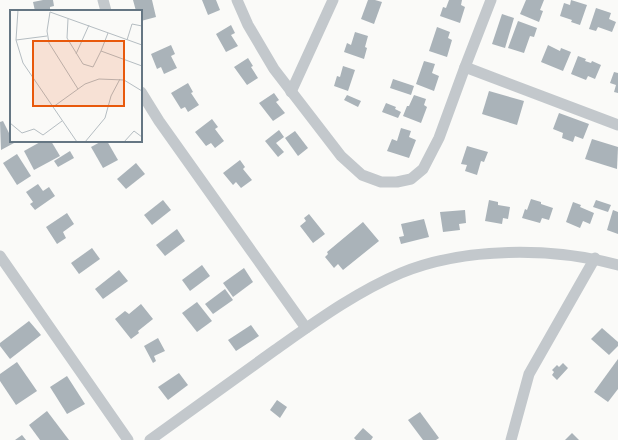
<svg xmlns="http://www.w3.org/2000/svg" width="618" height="440" font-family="Jost,sans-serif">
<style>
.building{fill:#aab3b9}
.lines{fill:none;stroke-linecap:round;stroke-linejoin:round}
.street{stroke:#c3c8cc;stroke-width:11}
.inset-road{fill:none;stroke:#b5bdc2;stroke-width:1}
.view{fill:#e8590c;fill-opacity:0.15;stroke:#e8590c;stroke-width:2}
.inset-edge{fill:none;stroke:#657683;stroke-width:2}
</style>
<rect width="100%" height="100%" fill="#fafaf8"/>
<g class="building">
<path d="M43 0H53L54 6 50 7V11H35L33 2Z"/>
<path d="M133 0H152L156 17 141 21V11H136Z"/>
<path d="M202 0H216L220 10 208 15Z"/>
<path d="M368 0H375L382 2 374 24 361 19Z"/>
<path d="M449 0H462L461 5 465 7 460 23 440 16 443 7 446 8Z"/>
<path d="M526 0H544L540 10 543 11 539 22 520 14Z"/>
<path d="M571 0 587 5 580 25 571 22 572 20 560 16 564 3 570 5Z"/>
<path d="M596 8 611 13 609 19 616 22 612 32 598 27 596 31 589 29Z"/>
<path d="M502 14 514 18 505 48 492 44Z"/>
<path d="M518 21 537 28 534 37 530 36 524 53 508 48Z"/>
<path d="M231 25 235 33 231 35 238 46 226 52 216 34Z"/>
<path d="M437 27 450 32 448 38 452 40 447 57 429 51Z"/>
<path d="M355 32 368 36 365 47 367 48 364 59 344 52 347 43 351 45Z"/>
<path d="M171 45 175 54 171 56 177 68 164 74 161 67 157 69 151 54Z"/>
<path d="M548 45 560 51 561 48 571 52 563 71 541 62Z"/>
<path d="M578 56 586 59 585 61 591 63 592 61 601 65 595 79 588 76 586 80 571 74Z"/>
<path d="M248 58 253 66 251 67 258 78 247 85 234 67Z"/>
<path d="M424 61 435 64 432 73 439 76 434 91 416 84Z"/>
<path d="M343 66 355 70 348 91 334 86 337 76 340 77Z"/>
<path d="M614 72 618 73V93L614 92 616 85 610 83Z"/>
<path d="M393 79 414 86 411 95 390 88Z"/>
<path d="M188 83 193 92 191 93 199 105 188 112 185 107 181 109 171 93Z"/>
<path d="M489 91 524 101 517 125 482 114Z"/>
<path d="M274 93 279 100 276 102 285 113 273 121 259 103Z"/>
<path d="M347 95 361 101 358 107 344 100Z"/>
<path d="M414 95 426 99 424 105 427 107 421 123 403 116 407 106H409Z"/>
<path d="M386 103 396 107 395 109 401 112 398 118 382 112Z"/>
<path d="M559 113 589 124 583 139 575 136 573 142 562 138 563 133 553 129Z"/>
<path d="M212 119 218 127 215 129 224 141 215 148 211 143 206 146 195 132Z"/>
<path d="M3 121 11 137V141H13L14 143 1 150 0 122Z"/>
<path d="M401 128 411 131 409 137 416 140 409 158 387 151 392 139 397 141Z"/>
<path d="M279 130 284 137 276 143 284 152 278 157 265 141Z"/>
<path d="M295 131 308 148 298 156 285 138Z"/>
<path d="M592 139 618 147 617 169 585 159Z"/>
<path d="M42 141H51L60 156 34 170 24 151Z"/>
<path d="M102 141H107L118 160 103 168 91 147Z"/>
<path d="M467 146 488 152 484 162 481 161 477 175 465 171 467 165 461 164Z"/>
<path d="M70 151 74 158 58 167 54 161Z"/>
<path d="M17 154 31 176 17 185 3 163Z"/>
<path d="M240 160 245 167 243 169 252 180 241 188 236 182 233 185 223 173Z"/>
<path d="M136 163 145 174 126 189 117 179Z"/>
<path d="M38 184 43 191 49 187 55 196 35 210 30 204 33 202 26 192Z"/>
<path d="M531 199 541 202V204L553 208 549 220 542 218 540 223 522 218 525 209 527 210Z"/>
<path d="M163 200 171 210 152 225 144 215Z"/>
<path d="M489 200 498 202V205L510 207 508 219 503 218 502 224 485 221Z"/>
<path d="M596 200 611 205 608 212 593 207Z"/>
<path d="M573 202 581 205 580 207 594 213 590 224 583 221 580 228 566 222Z"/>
<path d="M465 210 466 223 459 224 460 230 443 232 440 212Z"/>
<path d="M613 210 618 212V234L607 230Z"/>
<path d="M67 213 74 224 63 232 66 238 57 244 46 227Z"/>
<path d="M309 214 325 234 313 243 300 226 306 221 304 218Z"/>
<path d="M424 219 429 237 401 244 399 237 404 236 401 224Z"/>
<path d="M363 222 379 241 343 270 338 264 334 268 325 257 328 254 327 252Z"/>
<path d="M177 229 185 241 165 256 156 245Z"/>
<path d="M92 248 100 259 79 274 71 263Z"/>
<path d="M202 265 210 276 190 291 182 280Z"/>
<path d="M244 268 253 282 233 297 223 283Z"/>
<path d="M119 270 128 281 103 299 95 289Z"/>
<path d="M225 289 233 300 213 314 205 304Z"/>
<path d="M197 302 212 321 197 332 182 313Z"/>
<path d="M141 304 153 319 138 331 139 333 131 339 115 319 125 311 129 314Z"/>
<path d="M29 321 41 335 10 359 0 346V343Z"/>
<path d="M251 325 259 336 236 351 228 340Z"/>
<path d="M602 328 618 342V346L609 355 591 339Z"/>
<path d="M158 338 165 351 154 356 156 361 153 363 144 346Z"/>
<path d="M618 359V389L608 402 594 392Z"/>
<path d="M17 362 37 391 16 405 0 381V374Z"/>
<path d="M563 363 568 368 557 380 552 375 554 372 552 370 557 365 559 367Z"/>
<path d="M179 373 188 385 168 400 158 387Z"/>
<path d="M67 376 85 404 67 414 50 387Z"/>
<path d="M277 400 287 407 280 418 270 410Z"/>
<path d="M47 411 69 440H40L29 425Z"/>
<path d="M420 412 439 438 436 440H423L408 420Z"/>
<path d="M363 428 373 437 371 440H356L354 438Z"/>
<path d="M572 433 579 440H565Z"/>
<path d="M22 435 26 440H15Z"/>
</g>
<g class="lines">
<g class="street">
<path d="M103 0 106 11"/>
<path d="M237 0 248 25 274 69 341 156 362 175 381 182H397L411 179 423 169 439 138 465 67"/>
<path d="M491 0 465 67 618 125"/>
<path d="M141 92 159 121 306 328"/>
<path d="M291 92 333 0"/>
<path d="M0 256 128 440"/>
<path d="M150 440C192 410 233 380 275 350 315 322 356 292 401 273 464 247 552 247 618 265"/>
<path d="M511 440 529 374 595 258"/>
</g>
</g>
<g transform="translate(10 10)">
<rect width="132" height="132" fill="#fafaf8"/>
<path class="inset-road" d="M8 0 6 30 13 53 67 132M58 9 57 28 73 54 83 57 91 41M98 23 91 41 132 56M6 30 37 26M117 30 122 14 132 16M66 44 79 15M68 79 39 33 37 21 40 2 132 35M43 97 75 74 89 69 114 70 132 81M0 113 12 123 24 119 33 125 52 111M75 132 95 108 101 86 110 69M114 132 124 121 132 127"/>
<path class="view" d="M23 31H114V96H23Z"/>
<rect width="132" height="132" class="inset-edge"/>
</g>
</svg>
